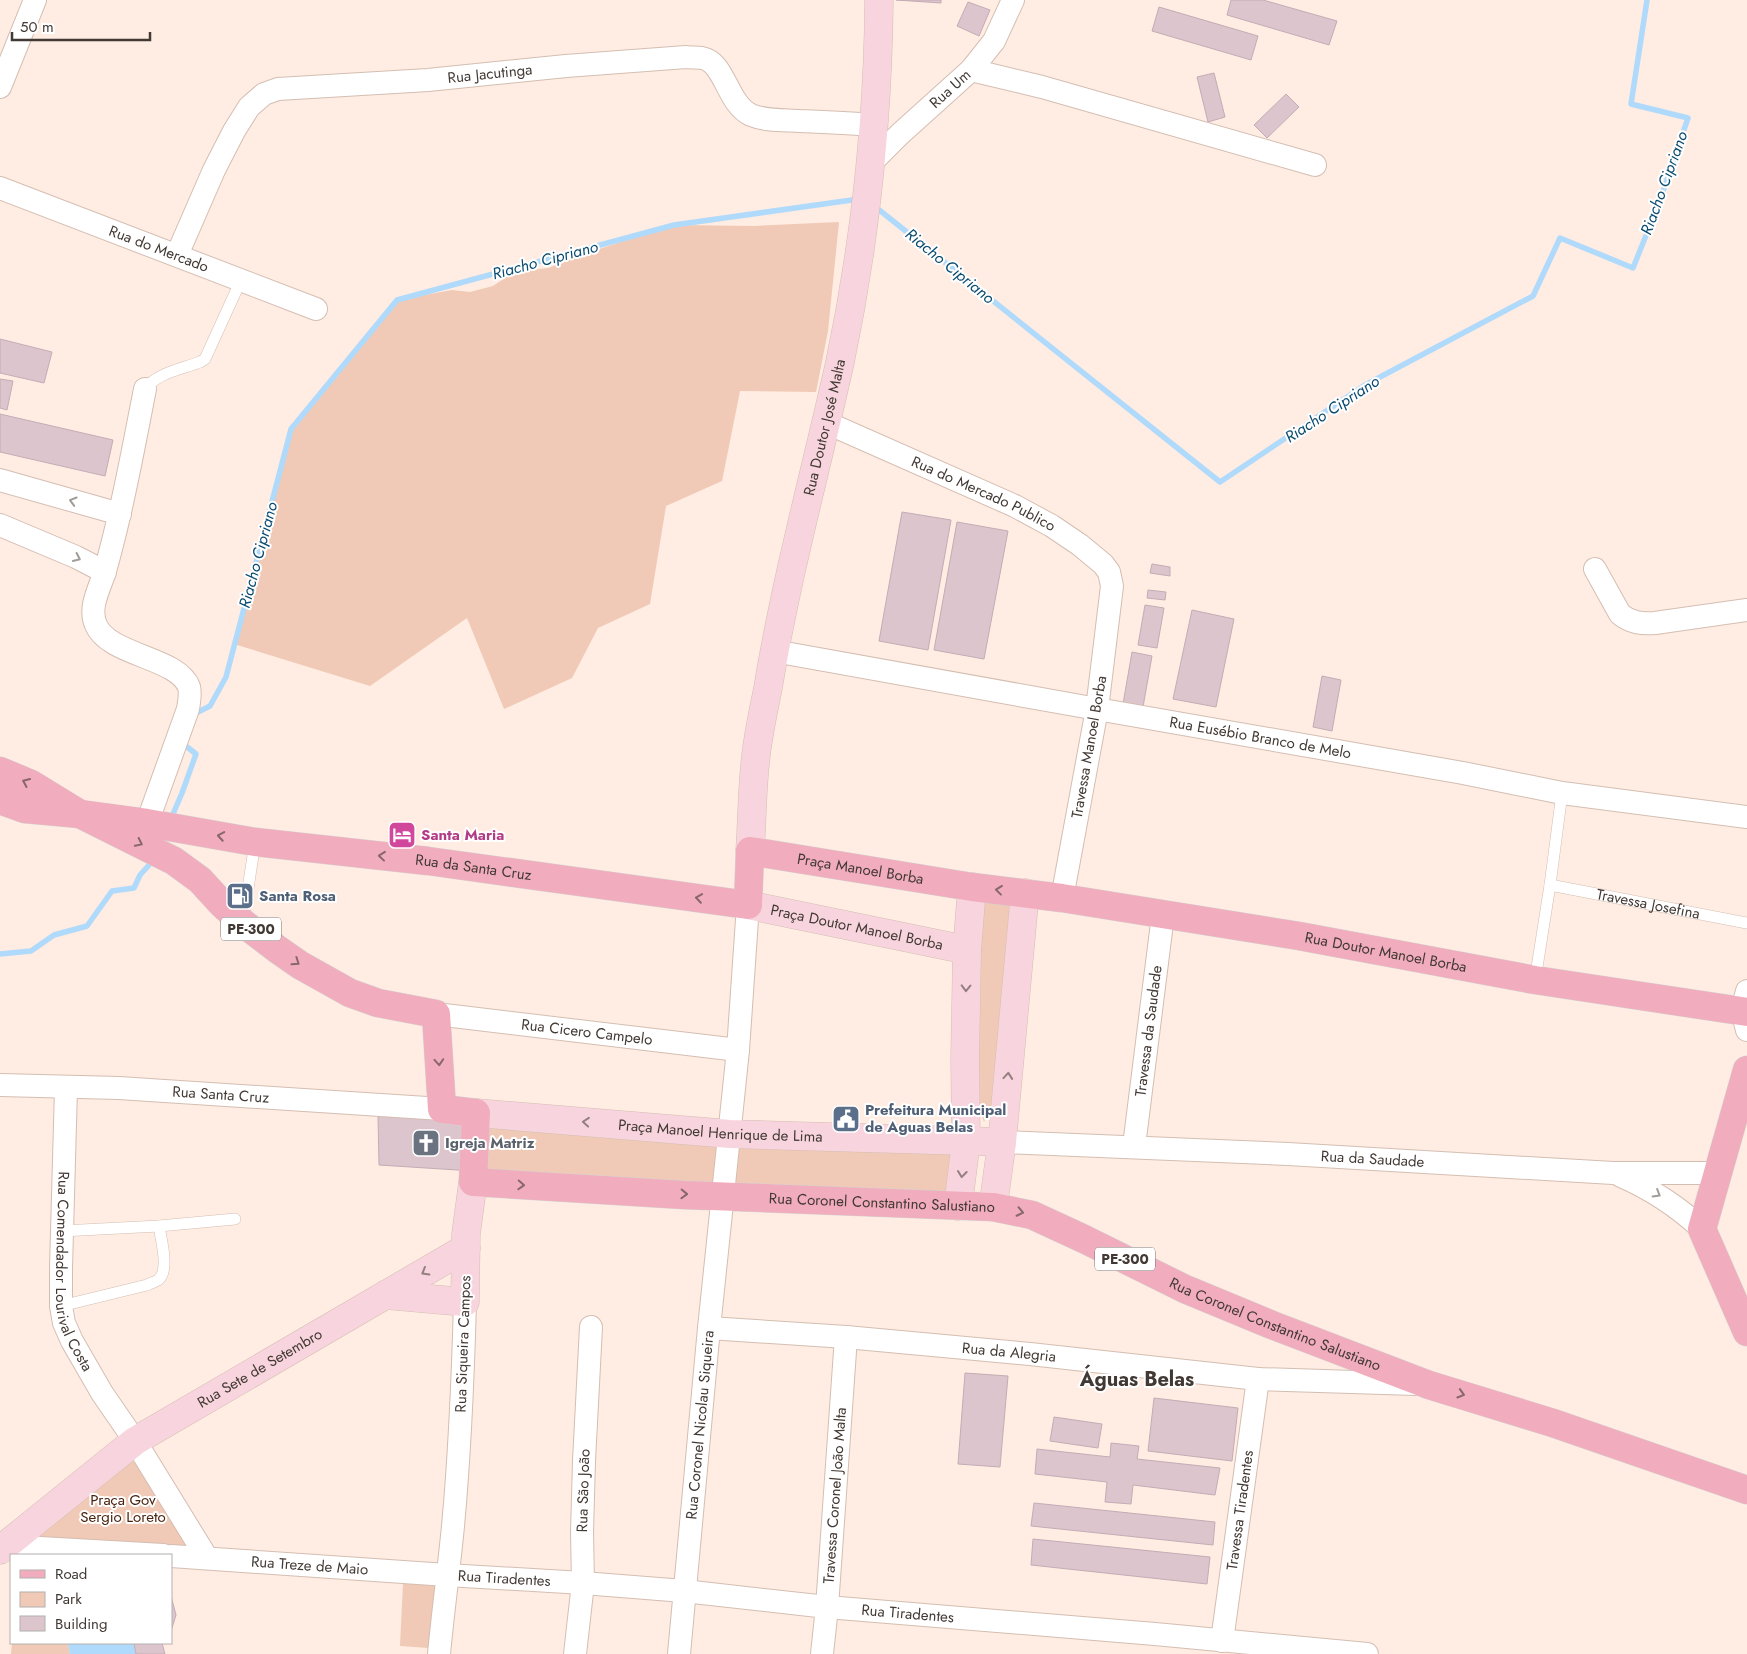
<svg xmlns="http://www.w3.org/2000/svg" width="1747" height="1654" font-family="Jost,sans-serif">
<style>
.green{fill:#f0cab6}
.water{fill:#b0dafb}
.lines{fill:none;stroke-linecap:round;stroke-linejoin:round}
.stream{stroke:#b0dafb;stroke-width:5.5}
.building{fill:#ddc5ce;stroke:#c4acb5}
.lane-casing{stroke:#d4beb2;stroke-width:12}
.street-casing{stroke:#d4beb2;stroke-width:24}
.secondary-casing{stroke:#d4beb2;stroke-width:29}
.primary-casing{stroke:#d5d3d2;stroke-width:29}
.lane{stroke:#fff;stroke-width:11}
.street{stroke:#fff;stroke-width:22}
.secondary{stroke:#f8d5de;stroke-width:28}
.primary{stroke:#f1acbd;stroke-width:28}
.oneway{stroke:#a09c9a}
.oneway2{stroke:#88676b}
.oneway3{stroke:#947f80}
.labels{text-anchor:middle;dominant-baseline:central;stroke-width:4;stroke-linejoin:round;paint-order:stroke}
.shield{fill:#fff;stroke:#7b7471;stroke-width:1}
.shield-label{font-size:14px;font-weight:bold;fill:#423934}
.street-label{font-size:15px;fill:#423934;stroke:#fff}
.hotel-label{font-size:15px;font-weight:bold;fill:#b23c85;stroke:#fff;text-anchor:start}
.service-label{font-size:15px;font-weight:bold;fill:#4e5e75;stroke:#fff;text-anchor:start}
.worship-label{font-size:15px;font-weight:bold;fill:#5b616d;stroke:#fff;text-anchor:start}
.park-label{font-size:15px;fill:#49230e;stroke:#fff}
.water-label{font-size:16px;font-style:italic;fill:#0a4b70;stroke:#fff}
.district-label{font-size:20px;font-weight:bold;fill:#423934;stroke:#fff}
</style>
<rect width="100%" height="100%" fill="#ffece2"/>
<g class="green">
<path d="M839 222 828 331 816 392 740 391 722 481 666 506 650 604 598 628 572 678 504 709 467 618 370 686 234 644 291 429 397 300 452 290 470 292 493 286 514 272 548 268 596 250 674 225 754 226Z"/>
<path d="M977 893 1018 900 1001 1086 984 1122 971 1082Z"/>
<path d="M479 1119 724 1139 718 1190 478 1178Z"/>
<path d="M734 1138 961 1145 955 1200 725 1194Z"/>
<path d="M132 1449 197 1551 22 1541Z"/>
<path d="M403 1583 437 1586 429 1648 400 1646Z"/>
<path d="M12 1643H68L70 1654H11Z"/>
</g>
<path class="water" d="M68 1643H134L136 1654H70Z"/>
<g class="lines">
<g class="stream">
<path d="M873 205 1220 482 1365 385 1533 296 1560 238 1633 268 1659 203 1688 118 1631 104 1647 0"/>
<path d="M194 714 210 706 226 677 291 429 397 300 674 225 859 199"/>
<path d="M173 814 182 793 196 754 181 742"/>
<path d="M0 954 31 951 54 935 87 926 112 891 134 888 140 875 150 864"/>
</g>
</g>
<g class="building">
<path d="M896 0H941V3Z"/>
<path d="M1231 0H1263L1337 21 1329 45 1227 15Z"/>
<path d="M968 2 990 10 979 36 957 26Z"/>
<path d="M1159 7 1258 36 1251 60 1152 31Z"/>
<path d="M1214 73 1225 117 1208 122 1197 77Z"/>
<path d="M1286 94 1299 107 1267 138 1254 125Z"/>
<path d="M0 339 52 352 44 383 0 373Z"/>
<path d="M0 379 13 381 7 410 0 408Z"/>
<path d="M0 414 113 440 105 476 0 452Z"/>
<path d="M902 512 951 520 928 650 879 641Z"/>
<path d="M957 522 1008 531 984 659 934 650Z"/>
<path d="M1152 564 1170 567V576L1150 573Z"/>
<path d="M1148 590 1166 592 1165 600 1147 598Z"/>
<path d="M1145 605 1164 608 1157 648 1138 645Z"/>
<path d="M1192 610 1234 619 1216 707 1173 699Z"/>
<path d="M1132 652 1152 656 1143 707 1123 704Z"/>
<path d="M1322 676 1341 680 1332 731 1313 727Z"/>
<path d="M378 1116 475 1120 473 1171 379 1165Z"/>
<path d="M965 1373 1008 1376 1000 1467 958 1464Z"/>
<path d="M1154 1398 1238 1408 1232 1461 1148 1451Z"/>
<path d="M1054 1417 1102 1424 1098 1448 1050 1441Z"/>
<path d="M1111 1443 1139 1446 1137 1459 1220 1468 1215 1495 1133 1485 1131 1504 1105 1502 1107 1482 1035 1474 1037 1449 1110 1457Z"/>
<path d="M1034 1503 1215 1522 1213 1545 1031 1526Z"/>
<path d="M1033 1539 1210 1557 1207 1584 1031 1565Z"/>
<path d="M171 1596 176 1615 171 1631Z"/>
<path d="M134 1643H162L165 1654H136Z"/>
</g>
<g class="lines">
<defs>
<g id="lane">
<path d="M145 389C157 373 182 369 200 362L205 359 241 280"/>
<path id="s1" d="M1550 885 1747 923"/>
<path d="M243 922 255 842"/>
<path d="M1535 980 1550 885 1562 793"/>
<path d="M62 1231 159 1226 235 1219"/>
<path d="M61 1306 147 1285C151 1283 155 1282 158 1280 170 1271 161 1240 159 1226"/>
</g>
<g id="street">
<path d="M971 70 1042 87 1315 165"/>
<path d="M0 87 35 0"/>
<path id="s2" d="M870 164 900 134 971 70 994 41 1013 0"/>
<path id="s3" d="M0 188 316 309"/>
<path id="s4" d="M177 255 214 170 234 131 249 107 264 94 278 89 428 80 566 66 686 57C691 58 697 57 702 58 725 62 727 104 751 115 765 121 785 120 800 121 825 122 849 123 874 125"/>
<path d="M145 389C133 450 122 511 105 571 100 588 88 607 96 625 109 656 178 657 189 687 191 694 189 702 188 709L147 823"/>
<path id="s5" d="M825 422 1015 506 1052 526 1080 545 1103 564 1109 572 1112 586 1097 709 1062 898"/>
<path d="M0 480 120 514"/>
<path d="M0 525 76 557 105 572"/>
<path d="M1595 569 1620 614C1631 623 1642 624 1655 623L1747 610"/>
<path id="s6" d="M774 651 1097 709 1463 773 1562 793 1747 817"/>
<path d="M1747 991 1742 1010 1747 1030"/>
<path id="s7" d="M436 1014 738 1050"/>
<path id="s8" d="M0 1085 119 1088 442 1109"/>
<path id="s9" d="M66 1088 61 1268V1306L64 1323 72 1341 102 1393 135 1441 207 1558"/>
<path id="s10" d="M1002 1142 1288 1154 1613 1173H1717"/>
<path id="s11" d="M1134 1146 1163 915"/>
<path d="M1621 1176C1651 1189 1677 1206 1702 1229"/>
<path id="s12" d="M709 1328 846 1337 1030 1354 1258 1379 1416 1384"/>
<path d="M5 1546 163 1555"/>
<path id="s13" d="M171 1556 447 1575 583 1583 684 1591 827 1607 1155 1634 1367 1654"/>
<path id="s14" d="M1222 1641 1258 1379"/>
<path d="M439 1654C443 1611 449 1568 453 1526 460 1451 463 1376 465 1302"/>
<path id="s15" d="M575 1654 583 1583 582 1532 584 1461 591 1327"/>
<path id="s16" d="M679 1654 709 1328 738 1050 748 905"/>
<path id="s17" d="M822 1654 827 1607 846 1337"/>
</g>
<g id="secondary">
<path id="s18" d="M750 851C752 822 752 793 755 765 757 739 763 713 768 688 786 578 816 470 840 362 865 243 878 121 879 0"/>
<path id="s19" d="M748 905 967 950"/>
<path id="s20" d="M476 1113 730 1134 1002 1142"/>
<path d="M958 1206 966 1142 965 1058 967 950 972 887"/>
<path d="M993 1207 1002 1142 1025 893"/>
<path d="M385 1295 465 1302 466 1234 473 1182"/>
<path id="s21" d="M0 1550 135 1441 466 1248"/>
</g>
<g id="primary">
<path id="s22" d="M0 771 31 784 80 814 174 861 200 880 222 904 243 923 277 949 300 965 350 993 378 1003 436 1014 442 1109 476 1113 473 1182 684 1195 993 1207 1032 1215 1084 1239 1185 1289 1272 1325 1429 1385 1553 1423 1747 1490"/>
<path id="s23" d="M0 800 25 809 80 814 147 823 255 842 428 861 748 905 750 851 972 887 1062 898 1299 936 1535 980 1747 1012"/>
<path d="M1747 1070 1702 1229 1747 1332"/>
</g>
</defs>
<use href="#lane" class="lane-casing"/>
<use href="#street" class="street-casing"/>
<use href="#secondary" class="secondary-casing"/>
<use href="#primary" class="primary-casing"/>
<use href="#lane" class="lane"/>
<use href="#street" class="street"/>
<use href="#secondary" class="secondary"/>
<use href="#primary" class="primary"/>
</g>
<defs><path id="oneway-chevron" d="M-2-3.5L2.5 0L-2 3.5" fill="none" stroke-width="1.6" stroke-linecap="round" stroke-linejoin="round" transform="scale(1.25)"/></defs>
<g class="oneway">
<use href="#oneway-chevron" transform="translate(73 501) rotate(-164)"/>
<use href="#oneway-chevron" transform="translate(77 558) rotate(25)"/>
<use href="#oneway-chevron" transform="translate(1657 1194) rotate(31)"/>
</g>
<g class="oneway2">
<use href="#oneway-chevron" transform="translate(26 782) rotate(-156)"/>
<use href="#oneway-chevron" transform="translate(221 836) rotate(-170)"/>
<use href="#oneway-chevron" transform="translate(139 843) rotate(26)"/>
<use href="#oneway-chevron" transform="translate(382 856) rotate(-174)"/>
<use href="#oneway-chevron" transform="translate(999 890) rotate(-173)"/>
<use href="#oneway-chevron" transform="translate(699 898) rotate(-172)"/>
<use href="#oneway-chevron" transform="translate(296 962) rotate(34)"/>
<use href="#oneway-chevron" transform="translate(439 1062) rotate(86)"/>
<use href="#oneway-chevron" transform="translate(521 1185) rotate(3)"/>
<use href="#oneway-chevron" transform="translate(684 1194) rotate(2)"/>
<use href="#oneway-chevron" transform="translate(1020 1212) rotate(12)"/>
<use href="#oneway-chevron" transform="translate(1461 1394) rotate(17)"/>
</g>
<g class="oneway3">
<use href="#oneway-chevron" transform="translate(966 988) rotate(91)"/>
<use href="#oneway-chevron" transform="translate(1008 1076) rotate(-85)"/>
<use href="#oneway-chevron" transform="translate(586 1122) rotate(-175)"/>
<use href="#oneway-chevron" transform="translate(962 1174) rotate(97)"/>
<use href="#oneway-chevron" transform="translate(425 1272) rotate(150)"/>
</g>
<defs>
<symbol id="hotel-square" viewBox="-11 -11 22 22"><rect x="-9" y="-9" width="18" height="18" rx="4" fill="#d1479c" stroke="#fff"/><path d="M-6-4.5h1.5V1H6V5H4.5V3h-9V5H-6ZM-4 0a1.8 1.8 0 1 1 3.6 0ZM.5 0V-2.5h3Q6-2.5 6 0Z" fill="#fff"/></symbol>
<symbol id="fuel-square" viewBox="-11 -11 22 22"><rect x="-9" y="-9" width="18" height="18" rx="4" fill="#5c6f8a" stroke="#fff"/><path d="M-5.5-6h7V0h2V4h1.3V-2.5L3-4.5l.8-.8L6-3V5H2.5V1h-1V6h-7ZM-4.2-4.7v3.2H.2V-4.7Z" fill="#fff"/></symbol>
<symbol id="civic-square" viewBox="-11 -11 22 22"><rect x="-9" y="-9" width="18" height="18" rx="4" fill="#5c6f8a" stroke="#fff"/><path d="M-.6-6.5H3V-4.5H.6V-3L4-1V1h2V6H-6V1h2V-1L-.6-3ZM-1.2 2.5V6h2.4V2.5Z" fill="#fff"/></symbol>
<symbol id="church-square" viewBox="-11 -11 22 22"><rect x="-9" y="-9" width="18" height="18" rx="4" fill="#6b7280" stroke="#fff"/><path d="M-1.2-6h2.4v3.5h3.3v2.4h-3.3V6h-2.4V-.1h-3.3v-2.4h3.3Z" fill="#fff"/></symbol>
</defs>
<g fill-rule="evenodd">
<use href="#hotel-square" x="386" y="819" width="32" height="32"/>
<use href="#fuel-square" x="224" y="880" width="32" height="32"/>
<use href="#civic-square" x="830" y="1103" width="32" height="32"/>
<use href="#church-square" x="410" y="1127" width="32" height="32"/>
</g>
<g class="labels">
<g class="shield">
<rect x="221" y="917.5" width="60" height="23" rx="4"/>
<rect x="1095" y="1247.5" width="60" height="23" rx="4"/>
</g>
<g class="shield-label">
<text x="251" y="929">PE-300</text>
<text x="1125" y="1259">PE-300</text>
</g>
<g class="street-label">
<text stroke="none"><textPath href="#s4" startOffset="412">Rua Jacutinga</textPath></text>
<text stroke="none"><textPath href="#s2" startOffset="110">Rua Um</textPath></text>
<text stroke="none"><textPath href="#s3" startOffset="170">Rua do Mercado</textPath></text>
<text stroke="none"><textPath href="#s18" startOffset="431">Rua Doutor José Malta</textPath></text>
<text stroke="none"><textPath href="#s5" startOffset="174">Rua do Mercado Publico</textPath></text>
<text stroke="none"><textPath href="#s6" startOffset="494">Rua Eusébio Branco de Melo</textPath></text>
<text transform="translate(1089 747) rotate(-80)">Travessa Manoel Borba</text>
<text stroke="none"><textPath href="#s23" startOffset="479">Rua da Santa Cruz</textPath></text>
<text stroke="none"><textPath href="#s23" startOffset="922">Praça Manoel Borba</textPath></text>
<text stroke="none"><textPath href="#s1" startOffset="100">Travessa Josefina</textPath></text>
<text stroke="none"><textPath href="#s19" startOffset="111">Praça Doutor Manoel Borba</textPath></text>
<text stroke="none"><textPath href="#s23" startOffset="1454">Rua Doutor Manoel Borba</textPath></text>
<text stroke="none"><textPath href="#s11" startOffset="116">Travessa da Saudade</textPath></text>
<text stroke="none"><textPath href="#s7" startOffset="152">Rua Cicero Campelo</textPath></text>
<text stroke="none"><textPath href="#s8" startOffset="221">Rua Santa Cruz</textPath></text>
<text stroke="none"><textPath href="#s20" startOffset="245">Praça Manoel Henrique de Lima</textPath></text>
<text stroke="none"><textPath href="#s10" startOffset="371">Rua da Saudade</textPath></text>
<text stroke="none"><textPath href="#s22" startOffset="1114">Rua Coronel Constantino Salustiano</textPath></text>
<text stroke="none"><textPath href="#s9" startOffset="186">Rua Comendador Lourival Costa</textPath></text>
<text stroke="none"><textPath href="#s22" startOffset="1532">Rua Coronel Constantino Salustiano</textPath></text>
<text transform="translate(463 1344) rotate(-88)">Rua Siqueira Campos</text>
<text stroke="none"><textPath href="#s12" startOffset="301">Rua da Alegria</textPath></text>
<text stroke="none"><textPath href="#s21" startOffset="318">Rua Sete de Setembro</textPath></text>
<text stroke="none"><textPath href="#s16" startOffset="230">Rua Coronel Nicolau Siqueira</textPath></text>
<text stroke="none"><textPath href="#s15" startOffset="164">Rua São João</textPath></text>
<text stroke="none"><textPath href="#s17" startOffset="159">Travessa Coronel João Malta</textPath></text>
<text stroke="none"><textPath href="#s14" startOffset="132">Travessa Tiradentes</textPath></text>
<text stroke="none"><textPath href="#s13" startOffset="139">Rua Treze de Maio</textPath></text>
<text stroke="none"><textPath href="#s13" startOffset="334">Rua Tiradentes</textPath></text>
<text stroke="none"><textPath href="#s13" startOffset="739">Rua Tiradentes</textPath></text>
</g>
<g class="hotel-label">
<text x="421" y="835">Santa Maria</text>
</g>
<g class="service-label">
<text x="259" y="896">Santa Rosa</text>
<text x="865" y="1110">Prefeitura Municipal<tspan x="865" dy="17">de Aguas Belas</tspan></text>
</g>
<g class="worship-label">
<text x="445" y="1143">Igreja Matriz</text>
</g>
<g class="park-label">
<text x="123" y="1500">Praça Gov<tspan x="123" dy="17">Sergio Loreto</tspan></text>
</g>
<g class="water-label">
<text transform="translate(1664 183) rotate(-70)">Riacho Cipriano</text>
<text transform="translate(545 260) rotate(-15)">Riacho Cipriano</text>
<text transform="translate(950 266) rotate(39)">Riacho Cipriano</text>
<text transform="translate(1332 409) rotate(-33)">Riacho Cipriano</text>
<text transform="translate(258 555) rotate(-75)">Riacho Cipriano</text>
</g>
<g class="district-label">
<text x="1137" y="1379">Águas Belas</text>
</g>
</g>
<rect x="10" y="1554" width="162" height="90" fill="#ffffff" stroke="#b3b0ae"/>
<rect x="20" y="1570" width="25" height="8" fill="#f1acbd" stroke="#b3b0ae"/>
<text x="55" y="1579" font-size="15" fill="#423934">Road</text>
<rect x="20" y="1592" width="25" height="15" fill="#f0cab6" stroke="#b3b0ae"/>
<text x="55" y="1604" font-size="15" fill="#423934">Park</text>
<rect x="20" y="1616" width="25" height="15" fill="#ddc5ce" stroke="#b3b0ae"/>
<text x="55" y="1629" font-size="15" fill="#423934">Building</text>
<path d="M12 32v8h138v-8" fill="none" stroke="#423934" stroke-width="2.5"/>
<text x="20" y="32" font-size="15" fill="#423934" stroke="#ffffff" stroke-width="4" paint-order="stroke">50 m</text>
</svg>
